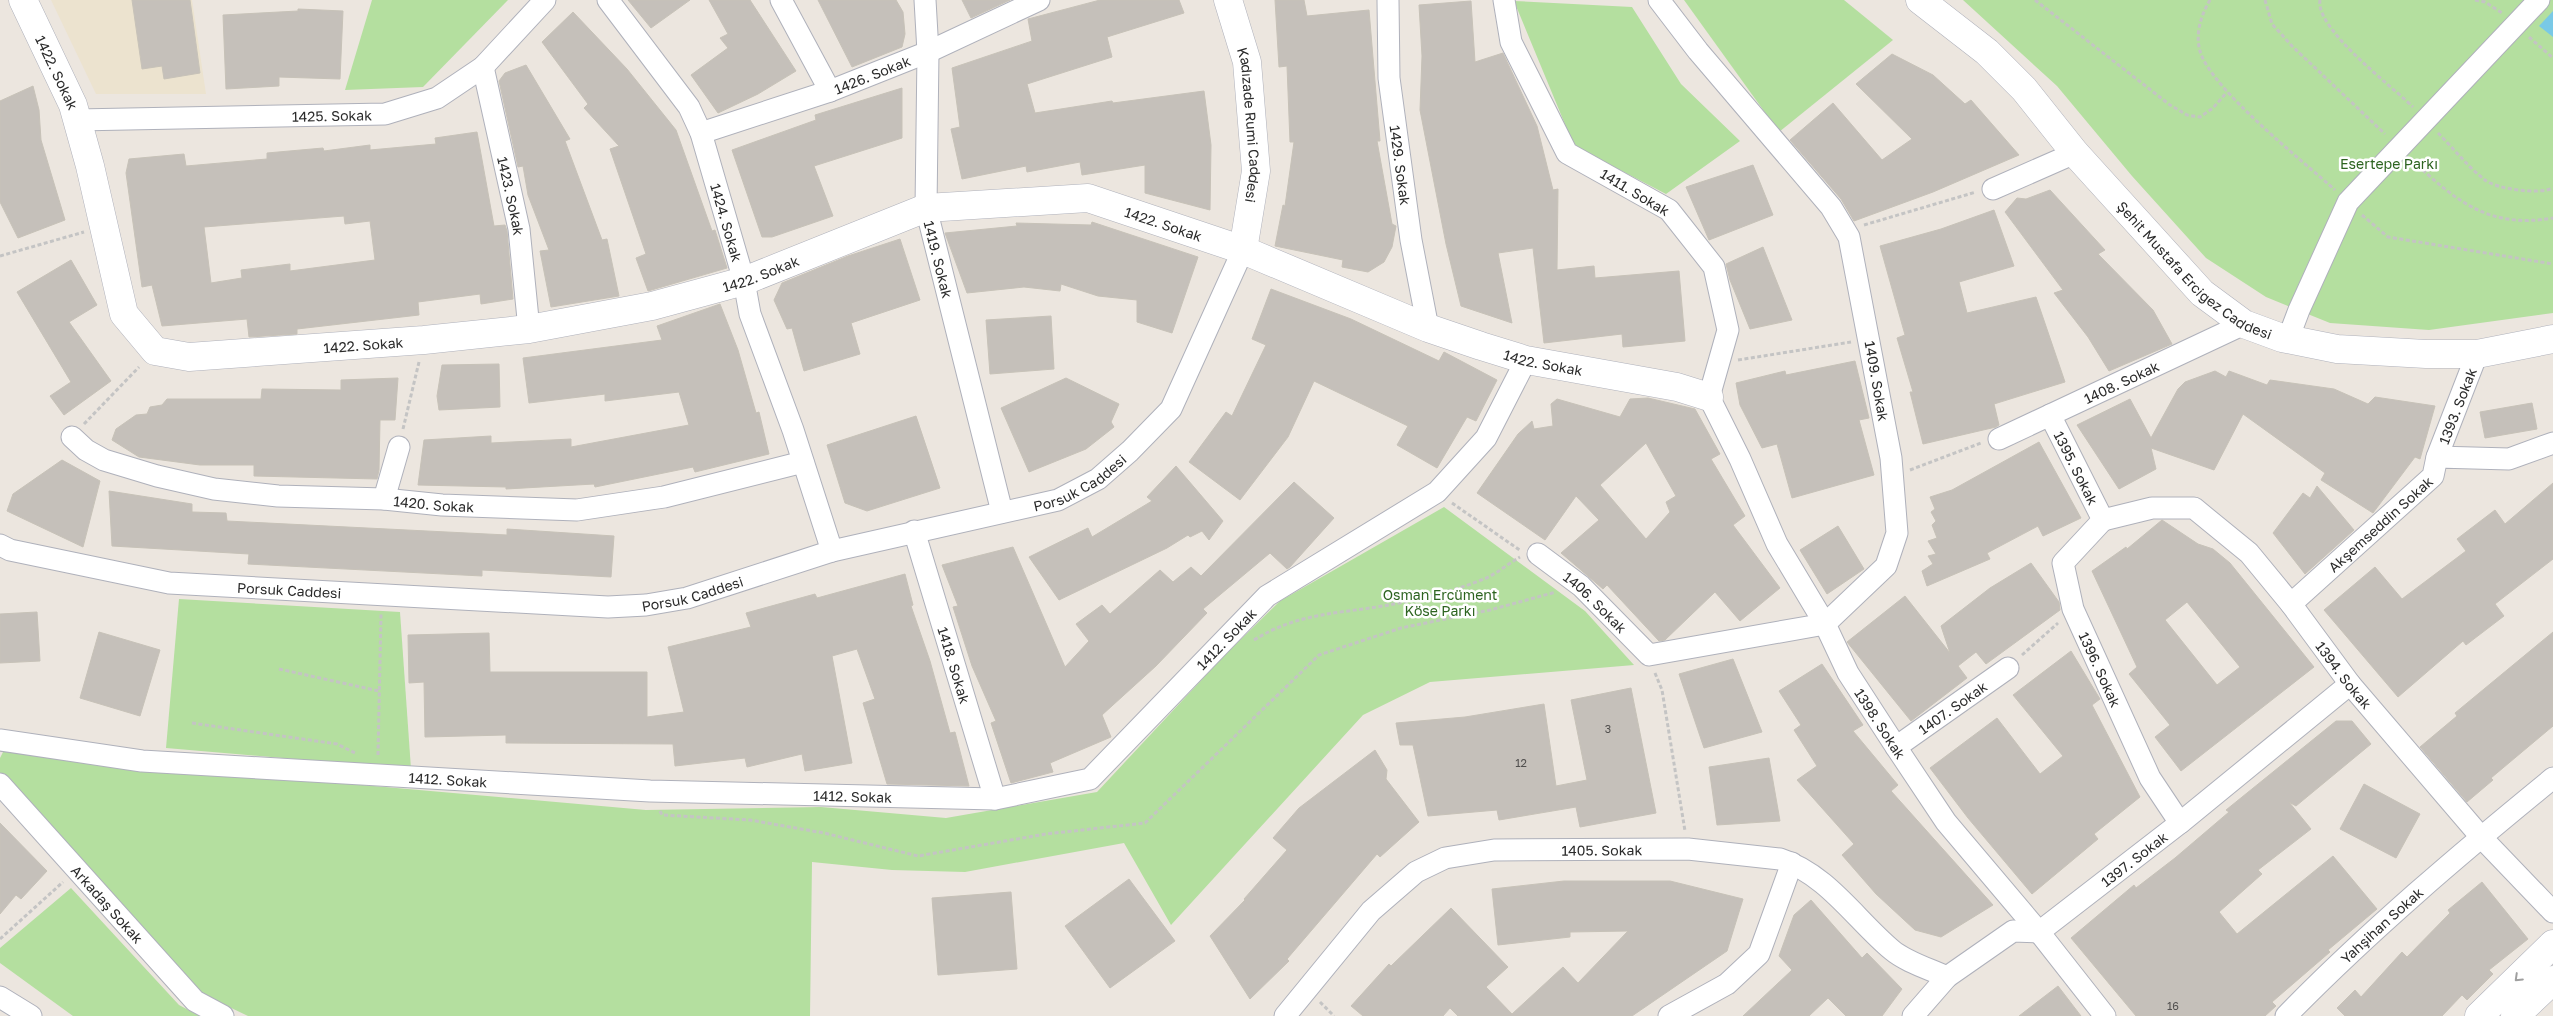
<svg xmlns="http://www.w3.org/2000/svg" width="2553" height="1016" font-family="'Golos Text',sans-serif">
<style>
.education{fill:#ece3cf}
.green{fill:#b4df9f}
.water{fill:#79c9e6}
.building{fill:#c5c0ba;stroke:#c7c2b8;fill-rule:evenodd}
.lines{fill:none;stroke-linecap:round;stroke-linejoin:round}
.street-casing{stroke:#afb1bb;stroke-width:23}
.secondary-casing{stroke:#afb1bb;stroke-width:29}
.path{stroke:#c4c4c4;stroke-width:3;stroke-dasharray:4 2.5;stroke-linecap:butt}
.street{stroke:#fff;stroke-width:21}
.secondary{stroke:#fff;stroke-width:28}
.oneway{stroke:#a0a0a0}
.labels{text-anchor:middle;dominant-baseline:central;stroke-width:5;stroke-linejoin:round;paint-order:stroke}
.number-label{font-size:11px;fill:#52504f}
.street-label{font-size:14px;fill:#2b2b2b;stroke:#fff}
.park-label{font-size:14px;fill:#2d6420;stroke:#fff}
</style>
<rect width="100%" height="100%" fill="#ece6df"/>
<path class="education" d="M51 0H192L206 94H96Z"/>
<g class="green">
<path d="M372 0H508L423 87 345 90Z"/>
<path d="M1684 0H1844L1893 40 1779 132Z"/>
<path d="M1963 0H2553V313L2429 330 2330 323 2266 297 2206 258 2132 176 2057 86Z"/>
<path d="M1514 1 1632 7 1681 84 1740 141 1666 194 1574 146Z"/>
<path d="M1444 507 1585 611 1634 665 1430 682 1363 715 1171 925 1124 843 965 872 892 870 812 862 810 1016H248L202 994 0 775V758L5 748 169 768 646 810 821 807 946 818 1097 792 1222 658 1280 601Z"/>
<path d="M179 599 400 612 411 769 166 748Z"/>
<path d="M71 888 179 1005 200 1016H73L0 963V948Z"/>
</g>
<path class="water" d="M2553 11V37L2539 26Z"/>
<g class="building">
<path d="M132 0H190L200 73 164 79 162 66 142 69Z"/>
<path d="M628 0H690L651 28Z"/>
<path d="M709 0H750L796 71 758 94 718 113 691 75 728 48 720 38 728 34Z"/>
<path d="M818 0H896L903 12 905 34 902 47 852 67Z"/>
<path d="M962 0H1010L971 18Z"/>
<path d="M1100 0H1179L1184 13 1107 37 1112 57 1027 84 1035 113 1112 101 1113 103 1204 91 1211 145 1210 210 1145 193V165L1082 175 1080 162 1027 172 1026 166 962 179 951 129 960 127 952 68 1032 41 1028 19Z"/>
<path d="M1275 0H1304L1307 16 1369 10 1380 141H1377L1392 224 1396 226 1392 247 1384 262 1368 272 1342 267 1343 260 1275 246 1283 205 1285 206 1294 142H1290L1287 66 1279 67Z"/>
<path d="M1471 1 1475 62 1503 53 1537 126 1553 190 1558 189 1557 270 1594 266 1595 278 1679 271 1685 341 1623 347 1622 334 1544 343 1533 248 1498 253 1512 323 1461 306 1446 244 1420 110 1422 56 1419 5Z"/>
<path d="M298 9 343 11 340 79 279 77V86L226 89 223 15 298 11Z"/>
<path d="M573 12 627 69 676 130 712 231 715 230 727 268 648 291 636 258 646 254 610 149 619 146 584 108 588 104 542 42Z"/>
<path d="M1892 54 1933 75 1965 104 1971 100 2019 155 1933 192 1854 221 1841 199 1790 140 1833 103 1882 160 1912 139 1856 84Z"/>
<path d="M526 65 570 139 565 141 602 240 607 239 619 296 551 307 540 251 549 250 528 195 523 166 518 167 499 81 505 73Z"/>
<path d="M33 86 39 110 41 140 65 220 18 238 0 202V101Z"/>
<path d="M902 88V138L814 166 833 216 772 237H762L732 150 816 120 815 115Z"/>
<path d="M477 132 494 226 505 225 507 231 513 299 481 304 480 294 418 302 419 315 297 329V334L249 337 247 319 162 326 152 285 142 287 126 173 129 159 184 154 186 166 267 159V153L323 148 324 151 370 145V150L436 144 435 138ZM344 216 345 224 370 221 375 260 290 271V264L241 270 242 278 211 283 204 227Z"/>
<path d="M1753 165 1773 215 1709 240 1686 187Z"/>
<path d="M2050 190 2105 250 2098 254 2153 310 2172 344 2109 371 2088 337 2054 293 2063 290 2005 212 2017 198 2026 199Z"/>
<path d="M1994 210 2014 266 1959 282 1967 313 2036 297 2065 382 1994 404 1999 425 1996 427 1923 444 1910 392H1913L1897 338 1905 335 1880 246 1941 229Z"/>
<path d="M1092 222 1198 257 1172 333 1137 322V300L1098 296 1061 284 1060 291 1024 287 967 293 945 233 1017 226 1016 223 1091 225Z"/>
<path d="M900 239 920 300 851 323 860 354 804 371 792 328 787 329 774 300 782 283 848 256Z"/>
<path d="M1763 247 1792 320 1750 329 1730 280 1726 264Z"/>
<path d="M71 260 97 305 69 322 111 381 64 415 50 396 71 382 17 292Z"/>
<path d="M1271 289 1351 319 1439 361 1444 352 1497 380 1476 421 1467 417 1437 468 1397 445 1408 426 1314 381 1288 437 1240 500 1189 462 1226 412 1232 416 1266 345 1252 339Z"/>
<path d="M720 304 738 350 756 413 759 412 769 454 695 472 693 467 595 487 594 484 506 489V487L418 485 424 440 491 436V443L571 439V447L689 425 679 392 605 401V394L529 403 523 358 662 340 657 326Z"/>
<path d="M1051 316 1054 369 990 374 986 320Z"/>
<path d="M1855 361 1869 418 1859 420 1874 475 1792 498 1777 444 1762 448 1740 405 1736 383 1785 371 1786 375Z"/>
<path d="M499 364 500 407 439 410 437 396 442 365Z"/>
<path d="M2215 371 2226 377 2229 371 2267 385 2270 380 2334 389 2368 404 2375 397 2435 406 2420 459 2415 457 2373 513 2321 480 2325 473 2243 414 2214 470 2151 448 2156 469 2119 489 2077 425 2130 399 2151 438 2178 389 2185 382Z"/>
<path d="M398 378 395 420H380L379 470 377 479 254 476V465H200L139 457 112 440 116 429 136 415 147 414 150 407 162 405 167 399H261L262 389 341 390V380Z"/>
<path d="M1066 378 1119 404 1111 422 1114 427 1086 449 1029 472 1001 408Z"/>
<path d="M1648 398 1695 409 1720 454 1711 459 1745 516 1733 525 1780 588 1740 621 1715 592 1665 640 1659 641 1607 585 1603 589 1561 553 1599 520 1576 496 1545 540 1477 493 1518 434 1532 421 1534 429 1553 426 1551 404 1557 399 1620 417 1630 399ZM1646 443 1676 496 1666 502 1670 512 1646 539 1600 485Z"/>
<path d="M2532 403 2537 429 2485 438 2480 412Z"/>
<path d="M916 416 940 488 867 511 845 503 827 445Z"/>
<path d="M2039 442 2081 518 2043 536 2038 526 1987 553 1990 559 1927 586 1922 571 1933 564 1928 556 1936 554 1928 541 1937 538 1932 525 1936 521 1931 512 1935 509 1930 497 1952 490Z"/>
<path d="M62 460 100 481 83 547 7 511 13 494Z"/>
<path d="M1176 466 1223 521 1209 540 1202 531 1190 537 1188 535 1167 548 1059 600 1029 557 1088 528 1092 537 1152 501 1147 497Z"/>
<path d="M1294 482 1334 518 1290 567 1287 569 1270 553 1203 609 1207 613 1156 666 1102 715 1111 737 1050 763 1053 772 1011 783 991 723 996 721 972 666 953 607 958 606 942 565 1013 547 1065 667 1089 641 1076 624 1102 605 1110 614 1160 570 1173 582 1191 567 1201 576Z"/>
<path d="M2553 483V559L2495 604 2504 616 2466 645 2463 641 2398 697 2324 610 2375 567 2402 599 2466 551 2457 539 2495 510 2505 524Z"/>
<path d="M2317 486 2354 530 2305 574 2273 533 2303 493 2310 498Z"/>
<path d="M109 491 192 504V512L226 513 227 521 507 535V529L614 536 611 577 482 570V576L248 564 249 554 112 546Z"/>
<path d="M2162 520 2198 544 2213 549 2230 563 2314 667 2181 771 2155 737 2170 725 2129 674 2137 667 2092 571 2126 547 2127 549ZM2187 602 2240 667 2217 685 2165 620Z"/>
<path d="M1838 526 1864 569 1827 594 1800 550Z"/>
<path d="M2031 563 2059 602 2060 610 1986 664 1976 652 1958 666 1967 678 1911 721 1847 642 1905 596 1950 653 1941 626 1990 588Z"/>
<path d="M905 574 913 605 911 606 930 661 950 733 955 732 969 786 887 784 863 703 875 699 857 649 832 656 852 763 805 771 802 754 747 767 745 758 675 766 673 744 506 743V735L425 737 424 682 409 683 408 635 489 633 490 672H647V717L684 712 668 647 751 627 746 613 815 594 817 598Z"/>
<path d="M37 612 40 661 0 663V614Z"/>
<path d="M99 632 160 650 140 716 80 698Z"/>
<path d="M2553 632V726L2491 778 2493 780 2467 802 2420 747 2457 716 2455 713Z"/>
<path d="M2071 651 2100 699 2092 705 2140 797 2094 834 2098 839 2032 894 1968 818 1930 768 1997 718 2040 774 2063 756 2013 695Z"/>
<path d="M1733 659 1762 732 1704 748 1679 674Z"/>
<path d="M1822 664 1863 725 1853 731 1898 785 1891 791 1993 905 1941 937 1915 930 1876 894 1842 855 1854 844 1797 780 1817 766 1794 730 1801 725 1779 691Z"/>
<path d="M1631 688 1656 813 1580 827 1576 807 1499 820 1497 810 1428 816 1413 745H1400L1396 723 1465 717 1544 704 1556 786 1587 780 1571 700Z"/>
<path d="M2336 721H2352L2371 744 2296 806 2289 802 2311 829 2258 870 2262 874 2219 912 2237 934 2333 856 2377 909 2328 950 2330 952 2272 1002 2276 1006 2265 1016H2136L2071 938 2134 885 2136 888 2175 858 2229 812 2226 810Z"/>
<path d="M1375 750 1387 770 1386 779 1419 822 1380 857 1377 854 1287 959 1289 961 1250 999 1210 936 1245 900 1244 899 1287 850 1273 838 1299 808Z"/>
<path d="M1769 758 1780 821 1717 825 1709 767Z"/>
<path d="M2364 784 2420 814 2396 858 2340 829Z"/>
<path d="M0 823 47 871 21 899 16 895 0 914Z"/>
<path d="M1129 879 1175 941 1110 988 1065 926Z"/>
<path d="M1564 881H1670L1743 899 1727 951 1632 1016H1458L1450 1008 1443 1016H1363L1351 1006 1389 964 1391 966 1451 908 1508 967 1486 987 1512 1014 1563 967 1578 983 1628 931 1570 932V937L1498 945 1492 889Z"/>
<path d="M2482 882 2528 939 2489 970 2493 974 2467 1000 2462 995 2442 1016H2345L2337 1008 2355 990 2361 997 2402 952 2407 957 2450 913 2448 910Z"/>
<path d="M1011 892 1017 969 938 975 932 898Z"/>
<path d="M1811 900 1862 958 1867 953 1902 989 1882 1016H1846L1828 998 1809 1016H1743L1792 970 1779 956 1794 915Z"/>
<path d="M2058 986 2081 1016H2019Z"/>
</g>
<g class="lines">
<defs>
<g id="street">
<path id="s1" d="M608 0 689 107 701 133 744 281 750 314 793 430 832 551"/>
<path d="M781 0 830 91"/>
<path id="s2" d="M925 0 928 52 926 208 1002 512"/>
<path id="s3" d="M1388 0 1389 78 1411 240 1428 328"/>
<path id="s4" d="M1504 0 1511 42 1567 153 1669 210 1714 267 1728 330 1709 397 1740 459 1777 544 1825 624 1848 673 1896 747 1946 822 2039 932 2105 1016"/>
<path id="s5" d="M483 67 519 229 529 329"/>
<path id="s6" d="M77 120 385 114 437 98 483 67 545 0"/>
<path id="s7" d="M701 133 830 91 928 52 1039 0"/>
<path d="M1993 189 2075 153"/>
<path d="M2288 339 2299 310 2348 202 2539 0"/>
<path id="s8" d="M2050 415 2103 520"/>
<path id="s9" d="M72 437 86 450 104 460 157 476 214 489 278 496 384 499 442 505 577 510 664 497 803 462"/>
<path id="s10" d="M1999 439 2244 324"/>
<path id="s11" d="M2437 457 2477 354"/>
<path d="M384 499 399 447"/>
<path id="s12" d="M2103 520 2152 508H2194L2249 553 2291 604 2350 684 2481 837 2553 912"/>
<path id="s13" d="M2103 520 2063 563 2073 609 2150 778 2180 823"/>
<path id="s14" d="M914 531 995 799"/>
<path id="s15" d="M0 545 10 550 169 583 608 607 646 605 687 598 832 551 1058 500 1098 479 1130 451 1171 409 1243 250"/>
<path id="s16" d="M1538 554 1581 586 1649 655 1825 624 1886 566 1897 533 1891 458 1849 237 1831 207 1698 51 1659 0"/>
<path id="s17" d="M2291 604 2433 476 2437 457 2509 459 2553 443"/>
<path id="s18" d="M0 740 142 761 650 791 995 799 1090 779 1267 596 1437 492 1486 438 1526 360"/>
<path id="s19" d="M1896 747 2008 668"/>
<path id="s20" d="M0 784 195 1001 223 1016"/>
<path d="M0 997 31 1016"/>
<path id="s21" d="M1285 1016 1371 911 1416 872 1445 858 1494 850 1688 849 1780 859C1827 874 1856 920 1892 950 1906 962 1930 969 1947 977"/>
<path d="M1669 1016 1727 984 1759 954 1792 863"/>
<path id="s22" d="M1913 1016 1947 977 2013 931 2039 932 2180 823 2350 684"/>
<path id="s23" d="M2286 1016C2369 931 2461 853 2553 778"/>
</g>
<g id="secondary">
<path id="s24" d="M23 0 73 105 90 166 124 314 155 351 189 357 424 340 529 329 652 306 744 281 926 208 1088 198 1243 250 1428 328 1481 346 1526 360 1677 387 1709 397"/>
<path id="s25" d="M1228 0 1247 62 1256 171 1243 250"/>
<path id="s26" d="M1920 0 1987 52 2024 89 2075 153 2202 293 2244 324 2282 338 2337 349 2426 354H2477L2553 339"/>
<path d="M2479 1016 2553 944"/>
<path d="M2515 1016 2553 980"/>
</g>
</defs>
<use href="#street" class="street-casing"/>
<use href="#secondary" class="secondary-casing"/>
<g class="path">
<path d="M2035 0 2170 105 2187 115 2200 117 2213 108 2227 92"/>
<path d="M2210 0C2201 15 2195 34 2200 51 2210 88 2303 161 2335 190"/>
<path d="M2265 0 2272 24 2292 46 2385 134"/>
<path d="M2320 0C2315 29 2393 87 2413 107"/>
<path d="M2475 0 2485 2 2502 13"/>
<path d="M2529 37 2553 58"/>
<path d="M2438 133C2453 148 2468 167 2485 180 2496 189 2540 195 2553 188"/>
<path d="M2413 161C2457 202 2490 229 2553 218"/>
<path d="M2362 215 2388 237 2553 264"/>
<path d="M1864 225 1976 192"/>
<path d="M0 256 84 232"/>
<path d="M1738 360 1851 342"/>
<path d="M84 424 139 367"/>
<path d="M403 429 419 362"/>
<path d="M1910 470 1981 443"/>
<path d="M1452 503 1521 551"/>
<path d="M1254 640C1298 613 1335 614 1383 606 1416 600 1452 592 1484 579 1496 574 1508 564 1520 557"/>
<path d="M2022 655 2058 623"/>
<path d="M279 669 379 691"/>
<path d="M1655 673 1662 690 1685 831"/>
<path d="M192 723 337 744 355 753"/>
<path d="M378 755 381 614"/>
<path d="M660 811 662 815 750 820 824 833 918 856 1046 834 1145 823 1319 655 1401 628 1490 610 1556 592"/>
<path d="M0 939 63 882"/>
<path d="M1320 1002 1334 1016"/>
</g>
<use href="#street" class="street"/>
<use href="#secondary" class="secondary"/>
</g>
<defs><path id="oneway-chevron" d="M-2-3.5L2.5 0L-2 3.5" fill="none" stroke-width="1.6" stroke-linecap="round" stroke-linejoin="round" transform="scale(1.25)"/></defs>
<use class="oneway" href="#oneway-chevron" transform="translate(2518 978) rotate(136)"/>
<g class="labels">
<g class="number-label">
<text x="1608" y="728">3</text>
<text x="1521" y="762">12</text>
<text x="2173" y="1005">16</text>
</g>
<g class="street-label">
<text stroke="none"><textPath href="#s24" startOffset="80">1422. Sokak</textPath></text>
<text stroke="none"><textPath href="#s7" startOffset="181">1426. Sokak</textPath></text>
<text stroke="none"><textPath href="#s6" startOffset="255">1425. Sokak</textPath></text>
<text stroke="none"><textPath href="#s25" startOffset="128">Kadızade Rumi Caddesi</textPath></text>
<text stroke="none"><textPath href="#s3" startOffset="166">1429. Sokak</textPath></text>
<text transform="translate(1635 192) rotate(31)">1411. Sokak</text>
<text stroke="none"><textPath href="#s5" startOffset="132">1423. Sokak</textPath></text>
<text stroke="none"><textPath href="#s1" startOffset="256">1424. Sokak</textPath></text>
<text stroke="none"><textPath href="#s24" startOffset="1414">1422. Sokak</textPath></text>
<text stroke="none"><textPath href="#s2" startOffset="261">1419. Sokak</textPath></text>
<text stroke="none"><textPath href="#s26" startOffset="388">Şehit Mustafa Ercigez Caddesi</textPath></text>
<text stroke="none"><textPath href="#s24" startOffset="994">1422. Sokak</textPath></text>
<text stroke="none"><textPath href="#s24" startOffset="589">1422. Sokak</textPath></text>
<text stroke="none"><textPath href="#s24" startOffset="1819">1422. Sokak</textPath></text>
<text transform="translate(1877 381) rotate(80)">1409. Sokak</text>
<text stroke="none"><textPath href="#s10" startOffset="135">1408. Sokak</textPath></text>
<text stroke="none"><textPath href="#s11" startOffset="55">1393. Sokak</textPath></text>
<text stroke="none"><textPath href="#s8" startOffset="59">1395. Sokak</textPath></text>
<text stroke="none"><textPath href="#s15" startOffset="1104">Porsuk Caddesi</textPath></text>
<text stroke="none"><textPath href="#s9" startOffset="374">1420. Sokak</textPath></text>
<text stroke="none"><textPath href="#s17" startOffset="120">Akşemseddin Sokak</textPath></text>
<text stroke="none"><textPath href="#s15" startOffset="294">Porsuk Caddesi</textPath></text>
<text stroke="none"><textPath href="#s15" startOffset="699">Porsuk Caddesi</textPath></text>
<text stroke="none"><textPath href="#s16" startOffset="75">1406. Sokak</textPath></text>
<text stroke="none"><textPath href="#s18" startOffset="1290">1412. Sokak</textPath></text>
<text stroke="none"><textPath href="#s14" startOffset="140">1418. Sokak</textPath></text>
<text stroke="none"><textPath href="#s13" startOffset="172">1396. Sokak</textPath></text>
<text stroke="none"><textPath href="#s12" startOffset="318">1394. Sokak</textPath></text>
<text stroke="none"><textPath href="#s19" startOffset="69">1407. Sokak</textPath></text>
<text stroke="none"><textPath href="#s4" startOffset="860">1398. Sokak</textPath></text>
<text stroke="none"><textPath href="#s18" startOffset="450">1412. Sokak</textPath></text>
<text stroke="none"><textPath href="#s18" startOffset="855">1412. Sokak</textPath></text>
<text stroke="none"><textPath href="#s21" startOffset="385">1405. Sokak</textPath></text>
<text stroke="none"><textPath href="#s22" startOffset="278">1397. Sokak</textPath></text>
<text stroke="none"><textPath href="#s20" startOffset="161">Arkadaş Sokak</textPath></text>
<text stroke="none"><textPath href="#s23" startOffset="132">Yahşihan Sokak</textPath></text>
</g>
<g class="park-label">
<text x="2389" y="163">Esertepe Parkı</text>
<text x="1440" y="594">Osman Ercüment<tspan x="1440" dy="16">Köse Parkı</tspan></text>
</g>
</g>
</svg>
